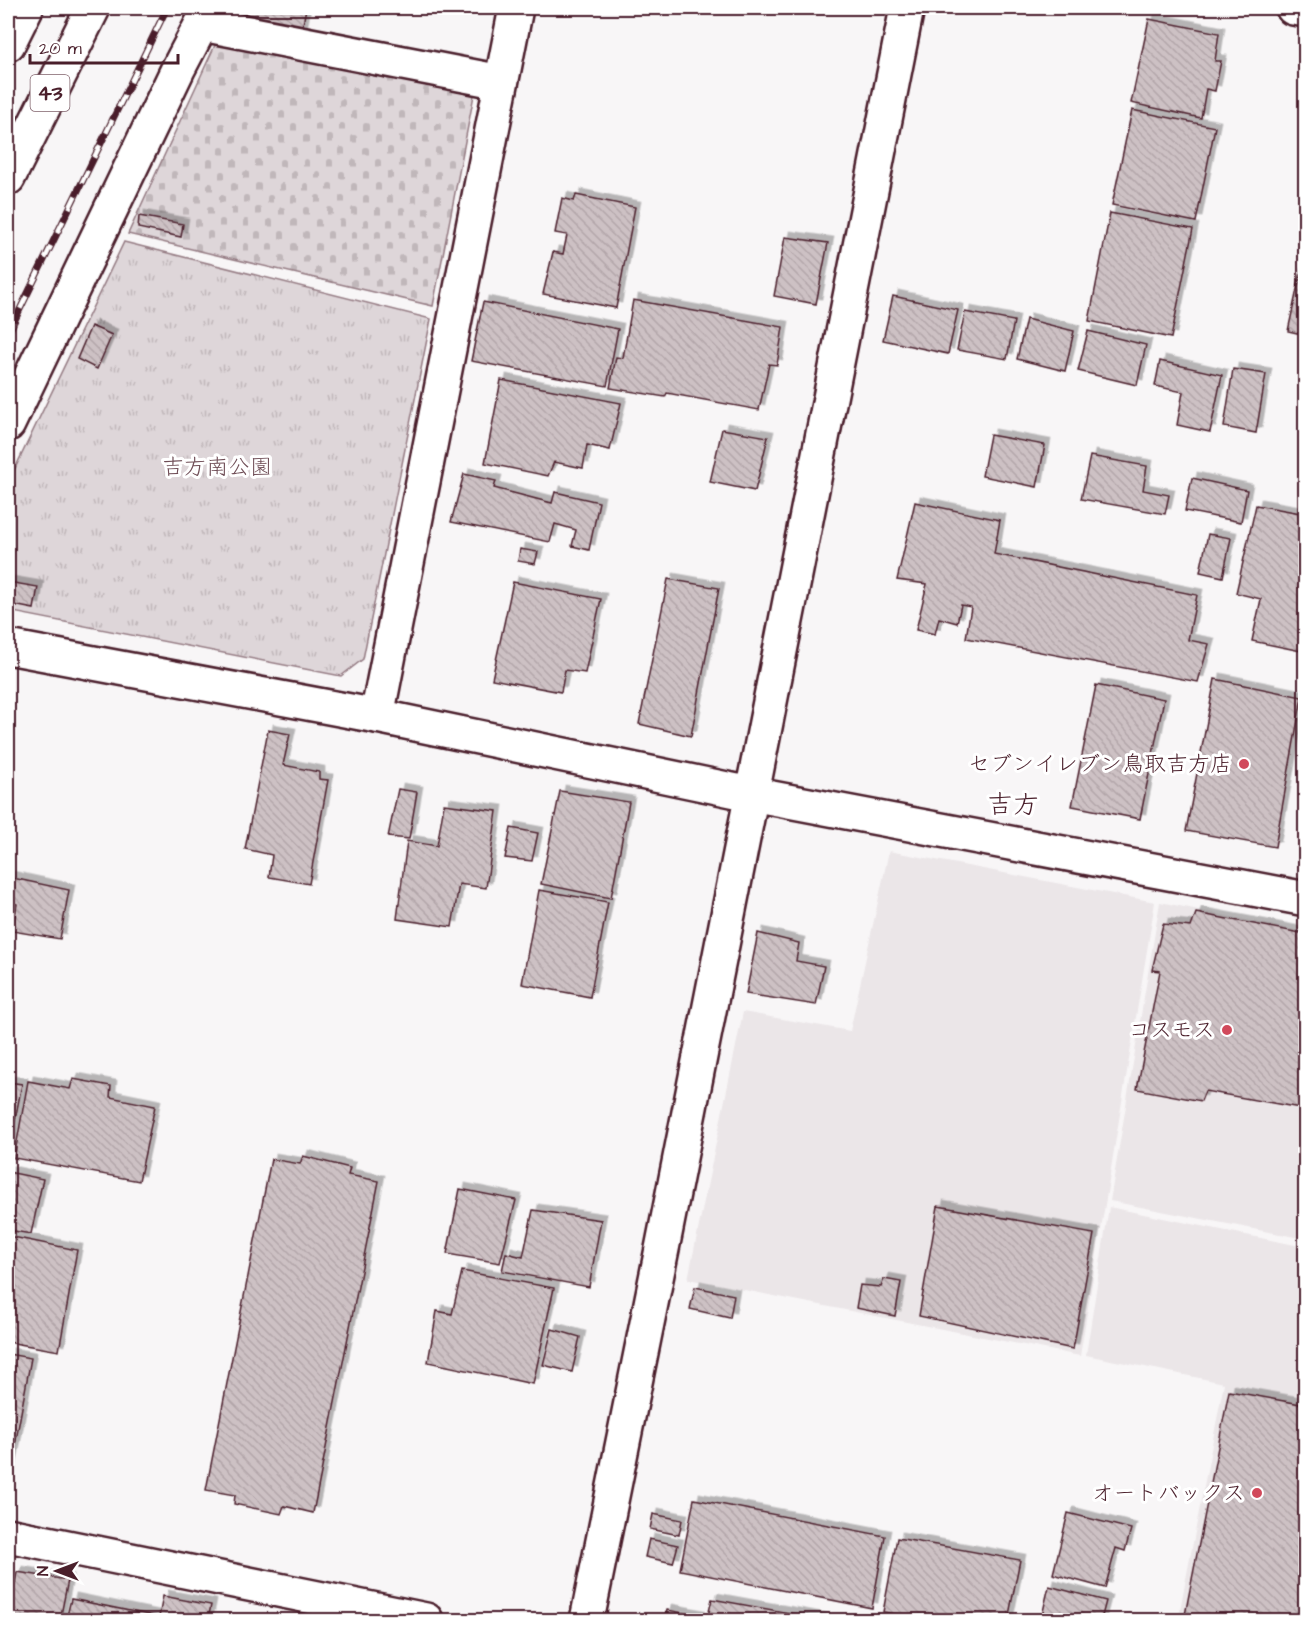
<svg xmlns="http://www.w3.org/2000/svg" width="1313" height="1628" font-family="'Architects Daughter','Klee One',sans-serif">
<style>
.built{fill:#ebe6e8}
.cemetery{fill:url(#cemetery-stones);stroke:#947a82;stroke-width:1.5}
.park{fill:url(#park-tufts);stroke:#947a82;stroke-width:1.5}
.building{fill:url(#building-back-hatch);stroke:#4a1f2b;stroke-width:1.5;filter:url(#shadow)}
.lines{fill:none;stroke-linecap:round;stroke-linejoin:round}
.minor-casing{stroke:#4a1f2b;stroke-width:38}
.primary-casing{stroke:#4a1f2b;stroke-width:38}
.minor{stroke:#fff;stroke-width:33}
.primary{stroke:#fff;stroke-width:33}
.rail-casing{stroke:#4a1f2b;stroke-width:7}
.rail{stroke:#fff;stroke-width:4.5;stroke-dasharray:14;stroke-linecap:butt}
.poi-dot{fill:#d1495b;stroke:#fff;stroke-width:2}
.labels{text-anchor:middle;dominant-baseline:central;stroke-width:6;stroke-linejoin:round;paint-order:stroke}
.shield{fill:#fff;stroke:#80626b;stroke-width:1.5}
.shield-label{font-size:21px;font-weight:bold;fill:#4a1f2b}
.park-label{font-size:22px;fill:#6f4d56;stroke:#fff}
.poi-label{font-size:22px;fill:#4a1f2b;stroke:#fff;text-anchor:end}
.quarter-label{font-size:26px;fill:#4a1f2b;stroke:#fff}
</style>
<defs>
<pattern id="cemetery-stones" width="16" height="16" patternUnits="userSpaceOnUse" patternTransform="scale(1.5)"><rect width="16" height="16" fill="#ded6d9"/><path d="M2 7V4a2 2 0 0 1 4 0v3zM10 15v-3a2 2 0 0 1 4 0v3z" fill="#c0b7ba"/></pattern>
<pattern id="park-tufts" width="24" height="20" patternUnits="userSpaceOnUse" patternTransform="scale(1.5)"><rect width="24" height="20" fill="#ded6d9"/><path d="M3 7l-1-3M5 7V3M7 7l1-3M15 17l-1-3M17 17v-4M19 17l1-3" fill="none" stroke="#c0b7ba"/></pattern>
<pattern id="building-back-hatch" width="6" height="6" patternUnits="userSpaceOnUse" patternTransform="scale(1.5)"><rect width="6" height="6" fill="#cdc1c4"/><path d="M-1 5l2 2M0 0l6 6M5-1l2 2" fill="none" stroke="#b2a5a9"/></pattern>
<filter id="shadow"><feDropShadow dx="5.5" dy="-5.5" stdDeviation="0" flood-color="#0004"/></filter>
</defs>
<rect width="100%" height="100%" fill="#f8f6f7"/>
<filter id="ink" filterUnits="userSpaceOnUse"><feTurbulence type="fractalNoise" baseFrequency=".0167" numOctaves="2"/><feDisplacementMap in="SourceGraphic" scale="12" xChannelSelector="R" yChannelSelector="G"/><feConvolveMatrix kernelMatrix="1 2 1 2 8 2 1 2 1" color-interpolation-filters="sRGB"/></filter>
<g filter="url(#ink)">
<g class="built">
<path d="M889 851 1155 902 1080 1356 688 1279 743 1012 850 1031Z"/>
<path d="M1160 902 1305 932V1239L1110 1201Z"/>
<path d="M1109 1207 1305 1247V1620H1178L1224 1383 1086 1355Z"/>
</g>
<path class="cemetery" d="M216 43 474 95 433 306 128 234Z"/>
<path class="park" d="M124 242 431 319 363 659 341 676 8 611V483Z"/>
<g class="building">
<path d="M244 8H306L302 30 242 18Z"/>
<path d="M1149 19 1219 33 1215 61H1221L1215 91 1206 89 1201 118 1131 103Z"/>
<path d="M1132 110 1215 127 1196 222 1112 205Z"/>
<path d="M576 195 635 207 616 308 543 294 553 252 563 254 567 235 555 233 562 198 574 201Z"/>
<path d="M1110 213 1193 229 1171 338 1089 321Z"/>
<path d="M139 216 183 224 181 237 138 228Z"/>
<path d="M785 237 828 243 816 304 774 296Z"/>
<path d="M1306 248V335L1288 331Z"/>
<path d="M893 296 958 310 948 354 883 340Z"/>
<path d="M633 300 783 327 777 365 769 364 759 410 667 393 665 397 610 388 616 357 623 358Z"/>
<path d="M483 302 618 329 607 386 471 361Z"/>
<path d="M965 312 1014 321 1007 359 957 350Z"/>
<path d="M1026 319 1074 331 1065 371 1017 359Z"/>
<path d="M91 326 112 335 97 369 77 359Z"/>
<path d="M1088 331 1146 345 1137 385 1078 371Z"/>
<path d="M1160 361 1222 375 1210 432 1177 425 1183 392 1155 386Z"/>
<path d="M1233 369 1266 374 1256 433 1224 427Z"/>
<path d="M501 380 621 403 610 450 587 445 583 468 554 462 548 476 485 463Z"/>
<path d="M722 429 768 437 755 491 710 482Z"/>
<path d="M990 435 1045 445 1037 487 982 476Z"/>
<path d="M1090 456 1147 466 1143 490 1169 495 1165 514 1081 499Z"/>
<path d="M464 474 496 481 494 488 552 503 555 492 599 502 589 550 572 546 576 530 555 524 550 542 451 522Z"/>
<path d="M1192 478 1247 490 1241 522 1185 511Z"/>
<path d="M915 502 1000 520 994 554 1197 595 1188 640 1209 644 1198 682 966 638 971 607 961 605 957 623 939 618 935 634 916 630 927 584 897 580Z"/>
<path d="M1256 505 1306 514V652L1252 641 1261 599 1236 593Z"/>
<path d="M1208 534 1231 538 1223 577 1200 572Z"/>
<path d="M520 549 538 552 535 564 518 561Z"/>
<path d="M668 579 719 588 691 736 639 724Z"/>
<path d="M8 582 38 587 34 609 8 604Z"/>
<path d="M513 582 601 599 585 673 565 670 561 692 492 679Z"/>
<path d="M1215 679 1302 697 1275 847 1186 831Z"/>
<path d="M1096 685 1164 699 1140 819 1072 806Z"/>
<path d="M268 730 290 734 283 765 319 772V779L328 780 309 884 269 877 272 855 245 849Z"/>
<path d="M398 789 417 792 409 839 388 837Z"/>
<path d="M560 791 629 802 611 898 541 884Z"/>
<path d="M444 804 497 811 486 888 459 884 452 927 397 919 407 841 437 846Z"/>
<path d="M511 828 538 833 532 861 505 858Z"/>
<path d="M8 877 69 890 60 939 12 931 17 904 8 902Z"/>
<path d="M539 890 608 902 590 997 522 984Z"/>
<path d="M1196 913 1306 934V1109L1205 1091 1201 1101 1137 1089 1160 971 1152 970 1163 924 1191 927Z"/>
<path d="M758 933 799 943 796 961 824 966 816 1005 746 994Z"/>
<path d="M73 1079 111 1086 110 1097 155 1106 139 1181 14 1158 28 1081 70 1089Z"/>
<path d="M8 1082 22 1084 8 1156Z"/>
<path d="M303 1156 350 1168 348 1175 379 1181 313 1513 284 1506 281 1514 234 1504 235 1495 206 1490 271 1159 300 1164Z"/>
<path d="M8 1172 43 1179 31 1234 8 1230Z"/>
<path d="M460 1189 516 1200 500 1263 447 1254Z"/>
<path d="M938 1206 1094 1234 1073 1349 919 1316Z"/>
<path d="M533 1210 601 1220 589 1287 502 1271 506 1253 523 1257Z"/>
<path d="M8 1236 77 1250 59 1351 8 1342Z"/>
<path d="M462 1271 554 1288 533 1384 428 1362 437 1311 452 1314Z"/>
<path d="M884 1279 901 1282 895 1316 856 1308 860 1285 881 1287Z"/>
<path d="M695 1287 734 1295 730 1318 690 1309Z"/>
<path d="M552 1329 580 1337 572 1372 543 1365Z"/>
<path d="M8 1354 31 1358 8 1484Z"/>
<path d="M1229 1391 1306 1405V1581L1297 1620H1184Z"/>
<path d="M694 1499 885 1536 872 1608 680 1570Z"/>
<path d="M1068 1513 1131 1529 1125 1551 1116 1548 1105 1588 1053 1574Z"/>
<path d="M653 1514 682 1520 679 1535 650 1529Z"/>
<path d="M897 1538 1020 1560 1008 1620H931L883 1612Z"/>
<path d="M649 1539 678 1545 673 1563 645 1557Z"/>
<path d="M17 1572 68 1580 60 1620H8Z"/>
<path d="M1049 1586 1106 1601 1101 1620H1041Z"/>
<path d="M163 1596 211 1605 208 1620H66L71 1599 159 1617Z"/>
<path d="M712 1599 822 1619 821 1620H707Z"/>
<path d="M667 1610 699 1616 698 1620H664Z"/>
</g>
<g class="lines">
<defs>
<g id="minor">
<path d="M1293 8 1306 10"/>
<path d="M202 24 501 82"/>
<path d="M8 424 178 69 210 8"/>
<path d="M8 647 377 716 751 794 1306 899"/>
<path d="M377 716 516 8"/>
<path d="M8 1535 426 1620"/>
<path d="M587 1620 663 1244 907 8"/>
</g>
<g id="primary">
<path d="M8 44 26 8"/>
<path d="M8 178 93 8"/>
</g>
</defs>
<use href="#minor" class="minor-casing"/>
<use href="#primary" class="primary-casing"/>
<use href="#minor" class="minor"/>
<use href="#primary" class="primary"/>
<defs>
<path id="rail" d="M8 334 167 8"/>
</defs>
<use href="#rail" class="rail-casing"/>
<use href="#rail" class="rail"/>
</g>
</g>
<g class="poi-dot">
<circle cx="1244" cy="764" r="6"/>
<circle cx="1227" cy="1030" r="6"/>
<circle cx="1257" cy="1493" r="6"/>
</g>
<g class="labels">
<rect class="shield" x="30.5" y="75" width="39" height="36" rx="4.5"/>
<g class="shield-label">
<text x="50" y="93">43</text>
</g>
<g class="park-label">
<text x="217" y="467">吉方南公園</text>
</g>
<g class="poi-label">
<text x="1232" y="764">セブンイレブン鳥取吉方店</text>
<text x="1215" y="1030">コスモス</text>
<text x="1245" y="1493">オートバックス</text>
</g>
<g class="quarter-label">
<text x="1013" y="805">吉方</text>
</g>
</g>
<rect width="1313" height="1628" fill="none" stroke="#fff" stroke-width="30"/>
<rect x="15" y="15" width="1283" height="1598" fill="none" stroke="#4a1f2b" stroke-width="2" filter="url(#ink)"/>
<g transform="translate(57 1571) rotate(270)" stroke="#ffffff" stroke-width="4.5" paint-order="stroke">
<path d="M0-4.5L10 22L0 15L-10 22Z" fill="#4a1f2b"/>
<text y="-9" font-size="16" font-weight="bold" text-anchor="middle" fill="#4a1f2b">N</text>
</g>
<path d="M30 54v9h148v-9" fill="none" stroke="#4a1f2b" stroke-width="3"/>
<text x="39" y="54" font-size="18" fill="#4a1f2b" stroke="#ffffff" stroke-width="4.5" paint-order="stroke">20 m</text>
</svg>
